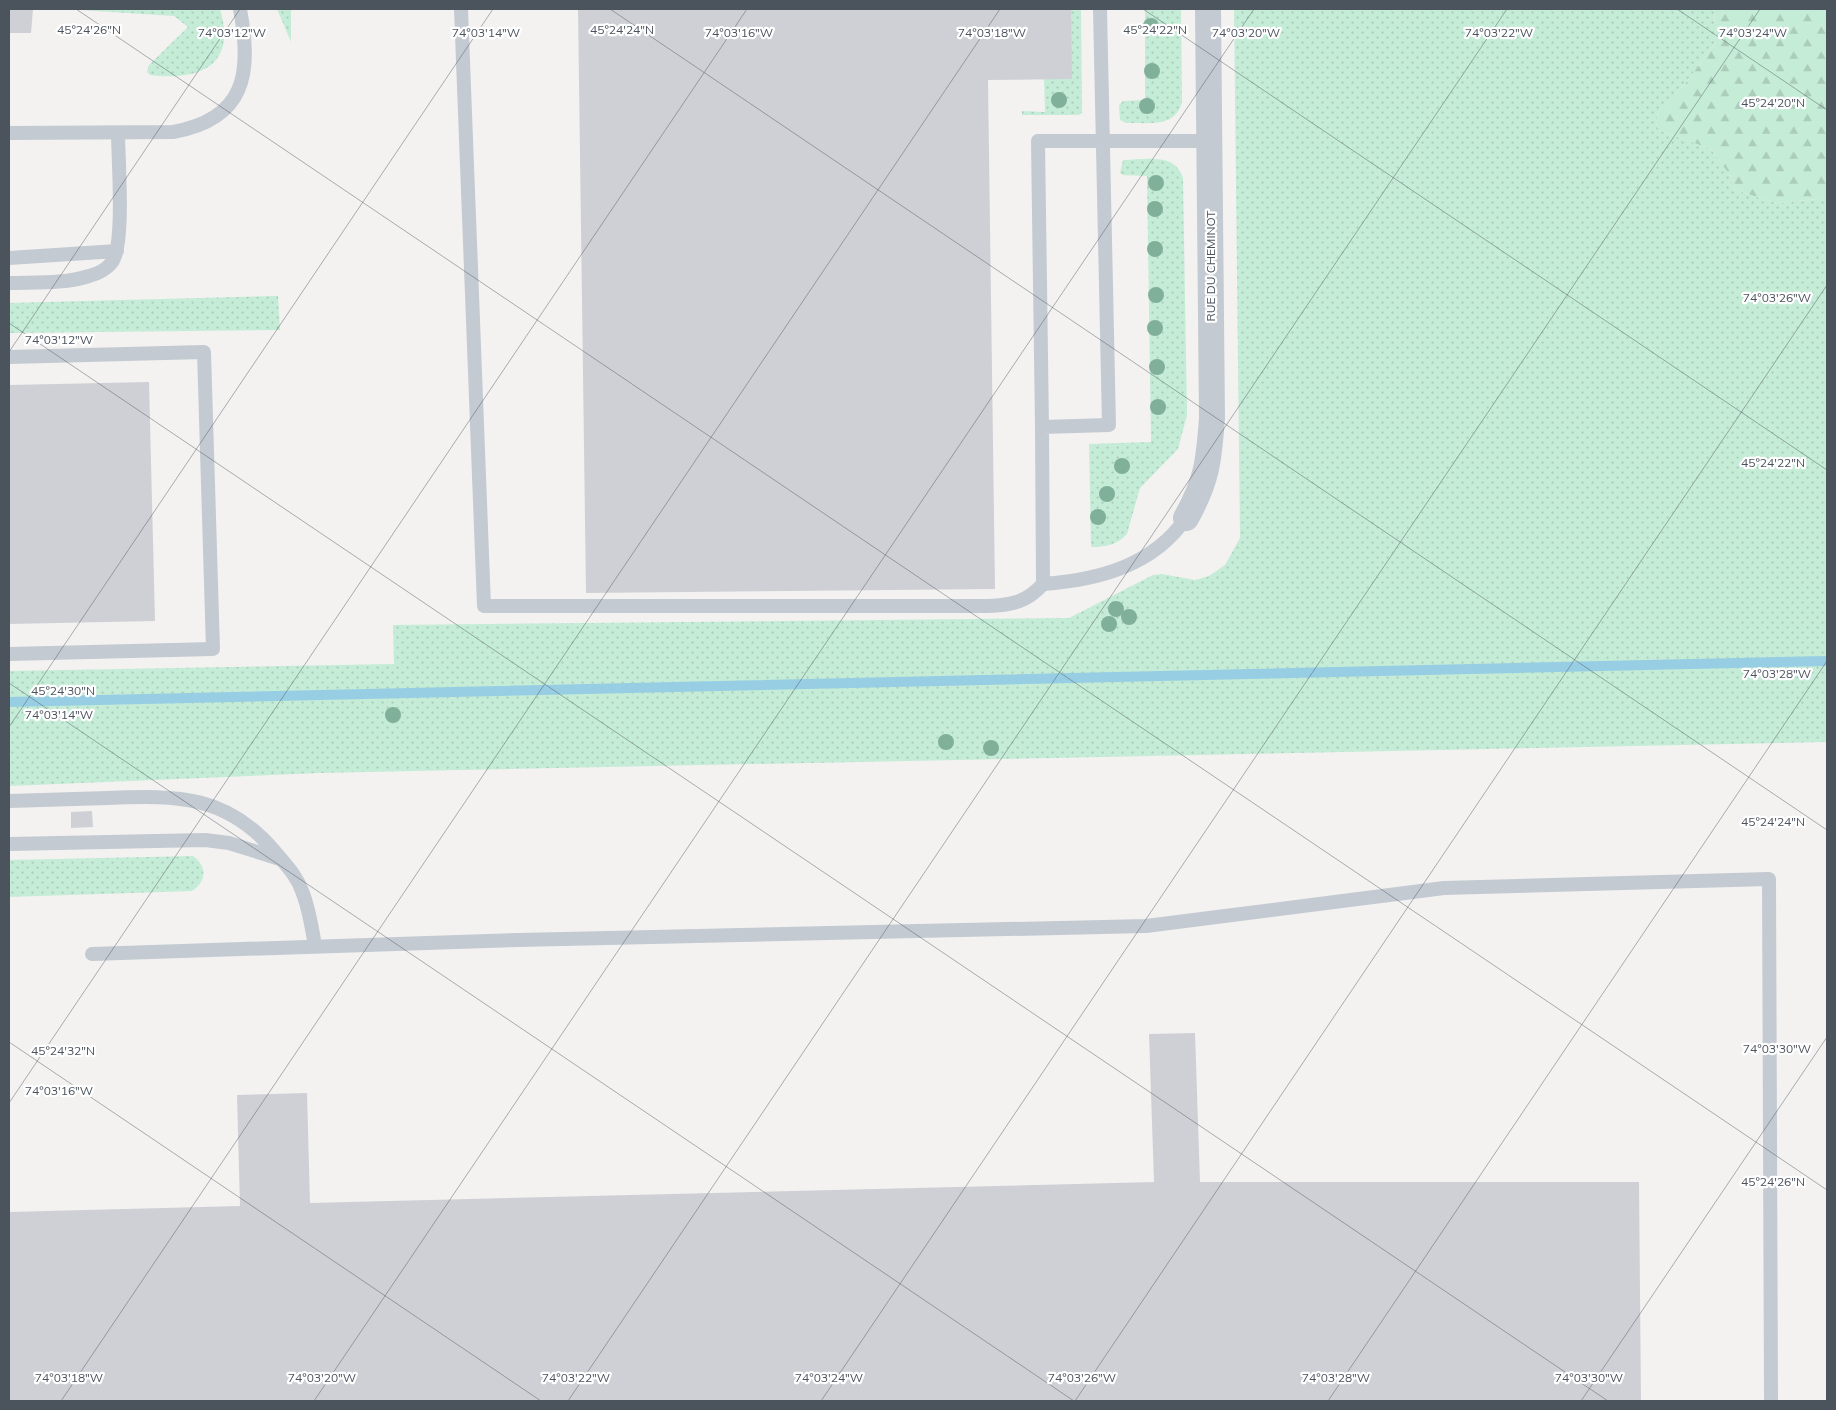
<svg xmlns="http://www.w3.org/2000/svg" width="1836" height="1410" font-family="Mulish,sans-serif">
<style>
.grass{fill:url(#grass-dots)}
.forest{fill:url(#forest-firs)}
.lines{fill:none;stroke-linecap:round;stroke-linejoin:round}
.stream{stroke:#97cee4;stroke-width:10}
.building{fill:#cfd0d5}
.service{stroke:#c4cad1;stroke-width:14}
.minor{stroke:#c4cad1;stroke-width:26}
.tree{fill:#80af9a}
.ticks{fill:none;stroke:#4b535d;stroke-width:1;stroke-opacity:0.45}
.labels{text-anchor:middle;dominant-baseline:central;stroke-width:4.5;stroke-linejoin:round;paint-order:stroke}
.street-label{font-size:12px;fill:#4b535d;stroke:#fff}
.ticks-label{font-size:12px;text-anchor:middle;fill:#4b535d;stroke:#fff;stroke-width:4.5;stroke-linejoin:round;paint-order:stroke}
</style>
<defs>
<pattern id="grass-dots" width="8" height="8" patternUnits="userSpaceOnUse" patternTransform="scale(1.25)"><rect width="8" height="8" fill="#c5ecd7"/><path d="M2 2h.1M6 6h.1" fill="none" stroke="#abccbb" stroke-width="1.8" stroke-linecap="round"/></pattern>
<pattern id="forest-firs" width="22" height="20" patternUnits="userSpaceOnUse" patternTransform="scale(1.25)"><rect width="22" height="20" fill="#c5ecd7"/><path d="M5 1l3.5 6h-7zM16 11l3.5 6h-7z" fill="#abccbb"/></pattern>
</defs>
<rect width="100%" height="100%" fill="#f3f2f1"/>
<g class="grass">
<path d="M64 9H220C237 66 200 81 150 75L147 72 149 65 188 27 174 16Z"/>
<path d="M277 9H291V42Z"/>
<path d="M1071 9H1081L1082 113 1079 115H1022V111L1045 112 1044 79H1071Z"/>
<path d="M1145 9H1181L1182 102C1175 129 1148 122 1126 123L1120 120 1119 105 1123 101 1145 100Z"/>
<path d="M1234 9H1714L1716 42 1685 84 1658 113 1656 129 1711 149 1729 174 1735 190 1777 203 1827 198V742L319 773 9 786V671L394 664 393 625 1069 618 1153 575 1162 574 1195 580 1209 576 1225 565 1240 538Z"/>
<path d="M1123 160C1145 160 1175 152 1183 178L1187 415 1178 449 1140 488 1127 534C1117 545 1105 547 1091 547L1089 444 1151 442 1147 176 1123 175 1120 173Z"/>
<path d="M278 296 280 330 9 333V303Z"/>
<path d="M193 856C208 867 206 882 192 891L9 897V860Z"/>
</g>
<path class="forest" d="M1714 9H1827V198L1777 203 1735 190 1729 174 1711 149 1656 129 1658 113 1685 84 1716 42Z"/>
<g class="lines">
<path class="stream" d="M9 702 1827 661"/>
</g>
<g class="building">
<path d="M9 9H33L31 33H9Z"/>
<path d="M578 9H1071L1072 79 988 80 995 589 586 593Z"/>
<path d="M149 382 155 621 9 624V385Z"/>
<path d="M92 811 93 827 71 828V812Z"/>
<path d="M1195 1033 1200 1182H1639L1641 1401H9V1212L240 1206 237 1095 307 1093 310 1203 1154 1182 1149 1034Z"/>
</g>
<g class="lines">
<g class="service">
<path d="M461 9 484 606H988C1012 605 1027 602 1043 584"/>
<path d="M1100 9 1109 425 1042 427 1043 584C1098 580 1153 566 1186 518"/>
<path d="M9 133 173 132C246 119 252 73 240 9"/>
<path d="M9 258 117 251"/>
<path d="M9 283C35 282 64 284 89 276 97 274 107 269 112 262 125 245 118 158 118 133"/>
<path d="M9 357 204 352 213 649 9 654"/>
<path d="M1042 427 1038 141H1210"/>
<path d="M9 801C42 800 75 799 108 798 178 795 228 795 276 853 286 865 297 876 302 891 309 908 312 928 315 946"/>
<path d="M9 844 205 840 229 843 280 859"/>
<path d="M92 954 518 940 1146 926 1444 888 1769 879 1771 1401"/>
</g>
<path class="minor" d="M1186 518C1207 481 1209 460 1212 418L1208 9"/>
</g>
<g class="tree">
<circle cx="1151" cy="26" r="8"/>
<circle cx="1152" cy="71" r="8"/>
<circle cx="1059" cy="100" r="8"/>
<circle cx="1147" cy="106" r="8"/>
<circle cx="1156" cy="183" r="8"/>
<circle cx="1155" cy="209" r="8"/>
<circle cx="1155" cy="249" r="8"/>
<circle cx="1156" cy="295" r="8"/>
<circle cx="1155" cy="328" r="8"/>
<circle cx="1157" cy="367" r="8"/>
<circle cx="1158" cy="407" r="8"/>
<circle cx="1122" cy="466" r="8"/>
<circle cx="1107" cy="494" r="8"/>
<circle cx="1098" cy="517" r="8"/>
<circle cx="1116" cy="609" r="8"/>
<circle cx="1129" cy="617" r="8"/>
<circle cx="1109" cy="624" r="8"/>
<circle cx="393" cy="715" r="8"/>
<circle cx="946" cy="742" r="8"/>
<circle cx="991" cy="748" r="8"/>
</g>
<path class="ticks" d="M76 9 1827 1190M610 9 1827 830M1143 9 1827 470M1677 9 1827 110M9 323 1608 1401M9 352 240 9M9 683 1074 1401M9 727 493 9M9 1042 541 1401M9 1103 747 9M61 1401 1000 9M314 1401 1254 9M568 1401 1507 9M821 1401 1760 9M1075 1401 1827 285M1328 1401 1827 661M1581 1401 1827 1037"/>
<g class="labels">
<g class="street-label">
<text transform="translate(1210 266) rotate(-90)">RUE DU CHEMINOT</text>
</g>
</g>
<g class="ticks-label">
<text x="89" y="34">45°24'26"N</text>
<text x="622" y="34">45°24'24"N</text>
<text x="1155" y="34">45°24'22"N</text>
<text x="232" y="37">74°03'12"W</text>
<text x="486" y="37">74°03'14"W</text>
<text x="739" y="37">74°03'16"W</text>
<text x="992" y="37">74°03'18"W</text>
<text x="1246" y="37">74°03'20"W</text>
<text x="1499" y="37">74°03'22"W</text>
<text x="1753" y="37">74°03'24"W</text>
<text x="1773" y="107">45°24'20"N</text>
<text x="1777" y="302">74°03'26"W</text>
<text x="59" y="344">74°03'12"W</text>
<text x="1773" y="467">45°24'22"N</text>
<text x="1777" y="678">74°03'28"W</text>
<text x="63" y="695">45°24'30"N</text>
<text x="59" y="719">74°03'14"W</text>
<text x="1773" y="826">45°24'24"N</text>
<text x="1777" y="1053">74°03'30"W</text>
<text x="63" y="1055">45°24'32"N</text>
<text x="59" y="1095">74°03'16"W</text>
<text x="1773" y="1186">45°24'26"N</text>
<text x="69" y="1382">74°03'18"W</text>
<text x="322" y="1382">74°03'20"W</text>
<text x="576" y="1382">74°03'22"W</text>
<text x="829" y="1382">74°03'24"W</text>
<text x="1082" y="1382">74°03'26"W</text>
<text x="1336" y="1382">74°03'28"W</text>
<text x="1589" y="1382">74°03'30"W</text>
</g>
<rect width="1836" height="1410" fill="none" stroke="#4b535d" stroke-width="20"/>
</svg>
